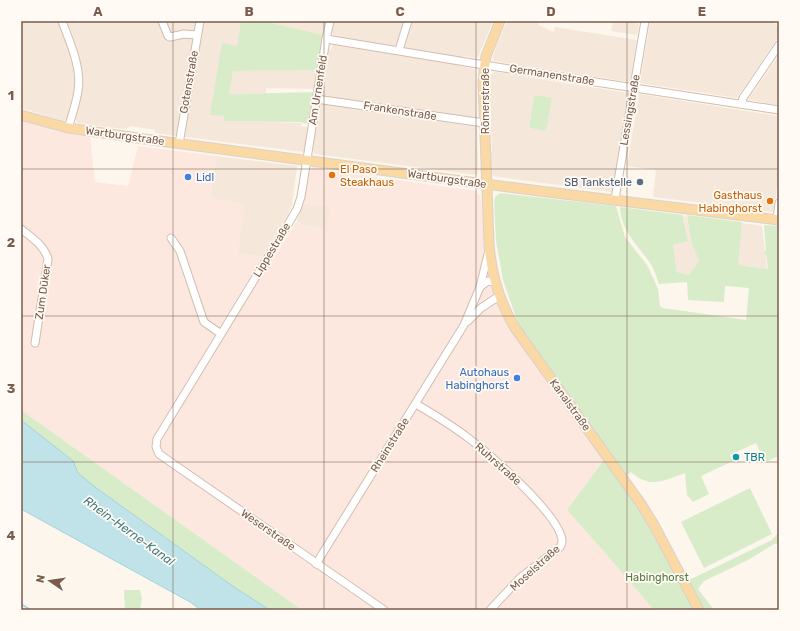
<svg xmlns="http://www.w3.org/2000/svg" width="800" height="631" font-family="Rubik,sans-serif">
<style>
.residential{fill:#f5e8da;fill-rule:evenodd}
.commercial{fill:#fde8e0}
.green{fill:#d8ecc9}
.water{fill:#bfe3e8;stroke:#a5d3da}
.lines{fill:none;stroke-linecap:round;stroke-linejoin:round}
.stream{stroke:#a5d3da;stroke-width:1.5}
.minor-casing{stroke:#d1beb0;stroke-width:9}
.major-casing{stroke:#dad1cd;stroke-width:11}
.minor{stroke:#fff;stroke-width:7}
.major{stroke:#fbd9a5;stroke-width:9}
.grid{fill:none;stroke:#7a5c4d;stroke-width:1;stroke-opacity:0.55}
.food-dot{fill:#e8710a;stroke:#fffaf3;stroke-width:1.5}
.shop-dot{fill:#3f7fe0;stroke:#fffaf3;stroke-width:1.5}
.service-dot{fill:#5c6f8a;stroke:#fffaf3;stroke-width:1.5}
.culture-dot{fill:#0f9aa8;stroke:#fffaf3;stroke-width:1.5}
.labels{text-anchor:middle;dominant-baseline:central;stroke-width:3.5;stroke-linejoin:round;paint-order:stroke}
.street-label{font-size:11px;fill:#7a5c4d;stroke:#fffaf3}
.food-label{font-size:11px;fill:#c56008;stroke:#fffaf3;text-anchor:start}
.shop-label{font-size:11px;fill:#366cbe;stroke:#fffaf3;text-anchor:start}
.service-label{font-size:11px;fill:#4e5e75;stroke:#fffaf3;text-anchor:end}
.culture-label{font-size:11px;fill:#0d838f;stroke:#fffaf3;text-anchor:start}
.park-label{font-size:11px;fill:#537a41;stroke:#fffaf3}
.water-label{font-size:12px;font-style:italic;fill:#437c86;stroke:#fffaf3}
.neatline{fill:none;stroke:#7a5c4d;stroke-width:1.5}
.grid-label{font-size:13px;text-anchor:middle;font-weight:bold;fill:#7a5c4d}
</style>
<rect width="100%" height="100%" fill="#fdf6ec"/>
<g class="residential">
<path d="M21 21H241L237 46 222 44 224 121 302 123 301 126 310 128 307 150 304 152 186 137 184 135 176 136 155 133V130L131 126 124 129 78 123 75 119 68 118 63 121 21 108Z"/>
<path d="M263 21H493L478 57 476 58 463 56 461 66 475 69 476 118H469L321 96 328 51 332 48 334 37 332 32H325L324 35Z"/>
<path d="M507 21H540L538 25 554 32 555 27 637 40 630 82 494 61 493 57 496 47Z"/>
<path d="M613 21H625L639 23 637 35 611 31Z"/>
<path d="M650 21H772L779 28V36L737 98 640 83Z"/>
<path d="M779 55V105L748 100Z"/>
<path d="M319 70 316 89 266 88V93L228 94 232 71Z"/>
<path d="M496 72 628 93 612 192 492 176 491 152H492L489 80 492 73ZM534 95 547 130 546 131 529 128Z"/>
<path d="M639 94 779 116V169L774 212 653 197 656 170 627 166Z"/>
<path d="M320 103 477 127 478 167 477 173 476 175 315 154 313 150Z"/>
<path d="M216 156 297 166 292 205 288 214 262 257 238 253 210 198Z"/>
<path d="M304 204 330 207 327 229 305 226 297 221Z"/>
<path d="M684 216 687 217 691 241 699 261 689 275 677 272 673 244 688 241Z"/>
<path d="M742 223 762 226 767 269 737 265Z"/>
</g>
<path class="commercial" d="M21 120 69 134 90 137 95 182 128 186 138 146 216 156 210 198 245 203 238 253 262 257 269 266 297 221 305 226 327 229 330 207 304 204 310 171 313 167 324 168V170L476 191 481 198 485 249 492 287 502 314 604 460 567 510 607 555 653 609 652 610H302L21 410Z"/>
<g class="green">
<path d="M241 21H263L324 35 319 70 233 71 229 94 315 92 311 124 299 122 224 121V116L210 115 222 43 237 46Z"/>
<path d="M534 95 552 98 546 131 529 128Z"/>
<path d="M500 193 616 206 625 237 647 265 654 280 658 289 660 306 663 308 746 320 749 288 725 286 724 302 688 300 687 282 659 284C657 278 655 272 652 266 639 246 621 232 620 207L683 215 688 241 673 245 677 272 689 275 699 261 691 241 687 215 742 222 738 265 768 269 766 254H765L764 251H766L764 225 779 226V456L765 462 756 443 730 455 733 461 701 476 709 494 693 502 687 495 685 473C663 481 650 489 631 472L626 476 519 326 503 280 496 241 494 203 495 197Z"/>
<path d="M21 410 302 610H270L234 587 95 487 78 473 72 461 63 453 21 420Z"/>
<path d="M604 460 641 512 694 610H652L653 609 607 555 567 510Z"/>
<path d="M750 488 772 534 704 568 681 522Z"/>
<path d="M779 532V543L774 544 748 560 704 581 698 589 714 610H705L689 580 772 540Z"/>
<path d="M124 590H140L142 598 140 610H125Z"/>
</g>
<path class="water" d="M21 420 63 453 73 461 78 473 95 487 234 587 270 610H201L190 602 21 509Z"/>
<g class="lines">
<path class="stream" d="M21 604 31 610"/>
<defs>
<g id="minor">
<path d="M62 21C70 43 82 68 78 91 76 104 72 116 68 128"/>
<path d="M162 21 168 36 170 37 184 34 197 35"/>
<path d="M330 21 326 39 301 197 297 209 287 226 157 439 156 447 159 454 384 610"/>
<path d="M326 39 484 65 779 110"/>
<path d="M399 50 408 21"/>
<path d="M316 99 484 123"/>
<path d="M741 104 743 98 779 45"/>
<path d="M179 144 200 21"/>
<path d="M615 199 645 21"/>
<path d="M777 219 779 203"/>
<path d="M21 229C32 238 44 245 48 259L35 343"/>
<path d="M171 238 180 251 204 322 221 334"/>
<path d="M480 287 488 281 494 282"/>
<path d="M468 321 481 308 499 296"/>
<path d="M416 404C433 414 451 425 467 437 487 452 563 517 562 542 562 543 561 545 560 547L520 578 490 610"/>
<path d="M316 564 464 325 480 287 488 254"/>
</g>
<g id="major">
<path d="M500 21 486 56 483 82 489 243C491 274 499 301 515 328L641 504 654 525 699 610"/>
<path d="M21 115 68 128 152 140 539 191 779 220"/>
</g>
</defs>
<use href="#minor" class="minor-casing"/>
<use href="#major" class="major-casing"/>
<use href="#minor" class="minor"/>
<use href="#major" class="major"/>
</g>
<path class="grid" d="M173 21V610M324 21V610M476 21V610M627 21V610M21 169H779M21 316H779M21 462H779"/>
<g class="food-dot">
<circle cx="332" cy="175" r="4"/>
<circle cx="770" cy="201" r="4"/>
</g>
<g class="shop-dot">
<circle cx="188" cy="177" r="4"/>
<circle cx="517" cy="378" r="4"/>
</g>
<circle class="service-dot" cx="640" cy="182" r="4"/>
<circle class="culture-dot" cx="736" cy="457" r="4"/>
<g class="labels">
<g class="street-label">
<text transform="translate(552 75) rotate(9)">Germanenstraße</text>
<text transform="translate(189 82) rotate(-80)">Gotenstraße</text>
<text transform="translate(318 90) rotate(-81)">Am Urnenfeld</text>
<text transform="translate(485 101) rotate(-90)">Römerstraße</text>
<text transform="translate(630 110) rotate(-80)">Lessingstraße</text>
<text transform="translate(400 111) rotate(9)">Frankenstraße</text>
<text transform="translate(125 136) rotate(8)">Wartburgstraße</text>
<text transform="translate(447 179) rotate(8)">Wartburgstraße</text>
<text transform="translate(272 250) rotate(-59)">Lippestraße</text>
<text transform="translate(43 292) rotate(-82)">Zum Düker</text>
<text transform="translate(570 405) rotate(54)">Kanalstraße</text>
<text transform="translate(390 445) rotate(-58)">Rheinstraße</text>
<text transform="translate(498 464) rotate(42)">Ruhrstraße</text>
<text transform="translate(268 530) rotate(35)">Weserstraße</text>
<text transform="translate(535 568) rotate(-42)">Moselstraße</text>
</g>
<g class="food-label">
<text x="340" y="169">El Paso<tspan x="340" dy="13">Steakhaus</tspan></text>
<text x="762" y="195" text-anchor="end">Gasthaus<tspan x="762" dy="13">Habinghorst</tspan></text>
</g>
<g class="shop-label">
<text x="196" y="177">Lidl</text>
<text x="509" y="372" text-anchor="end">Autohaus<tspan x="509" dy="13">Habinghorst</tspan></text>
</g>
<g class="service-label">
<text x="632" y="182">SB Tankstelle</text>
</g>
<g class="culture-label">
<text x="744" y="457">TBR</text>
</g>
<g class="park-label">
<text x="657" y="577">Habinghorst</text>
</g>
<g class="water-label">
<text transform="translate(129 531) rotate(36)">Rhein-Herne-Kanal</text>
</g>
</g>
<rect width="800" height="631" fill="none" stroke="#fffaf3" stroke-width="44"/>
<g transform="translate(50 581) rotate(283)" stroke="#fffaf3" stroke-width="3" paint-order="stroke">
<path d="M0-3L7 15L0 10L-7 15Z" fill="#7a5c4d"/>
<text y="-6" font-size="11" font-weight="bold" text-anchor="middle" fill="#7a5c4d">N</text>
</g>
<rect x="22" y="22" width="756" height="587" class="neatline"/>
<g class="grid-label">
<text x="98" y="16">A</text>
<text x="249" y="16">B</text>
<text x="400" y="16">C</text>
<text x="551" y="16">D</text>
<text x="702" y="16">E</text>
<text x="11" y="100">1</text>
<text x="11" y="247">2</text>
<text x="11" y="393">3</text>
<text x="11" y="540">4</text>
</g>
</svg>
